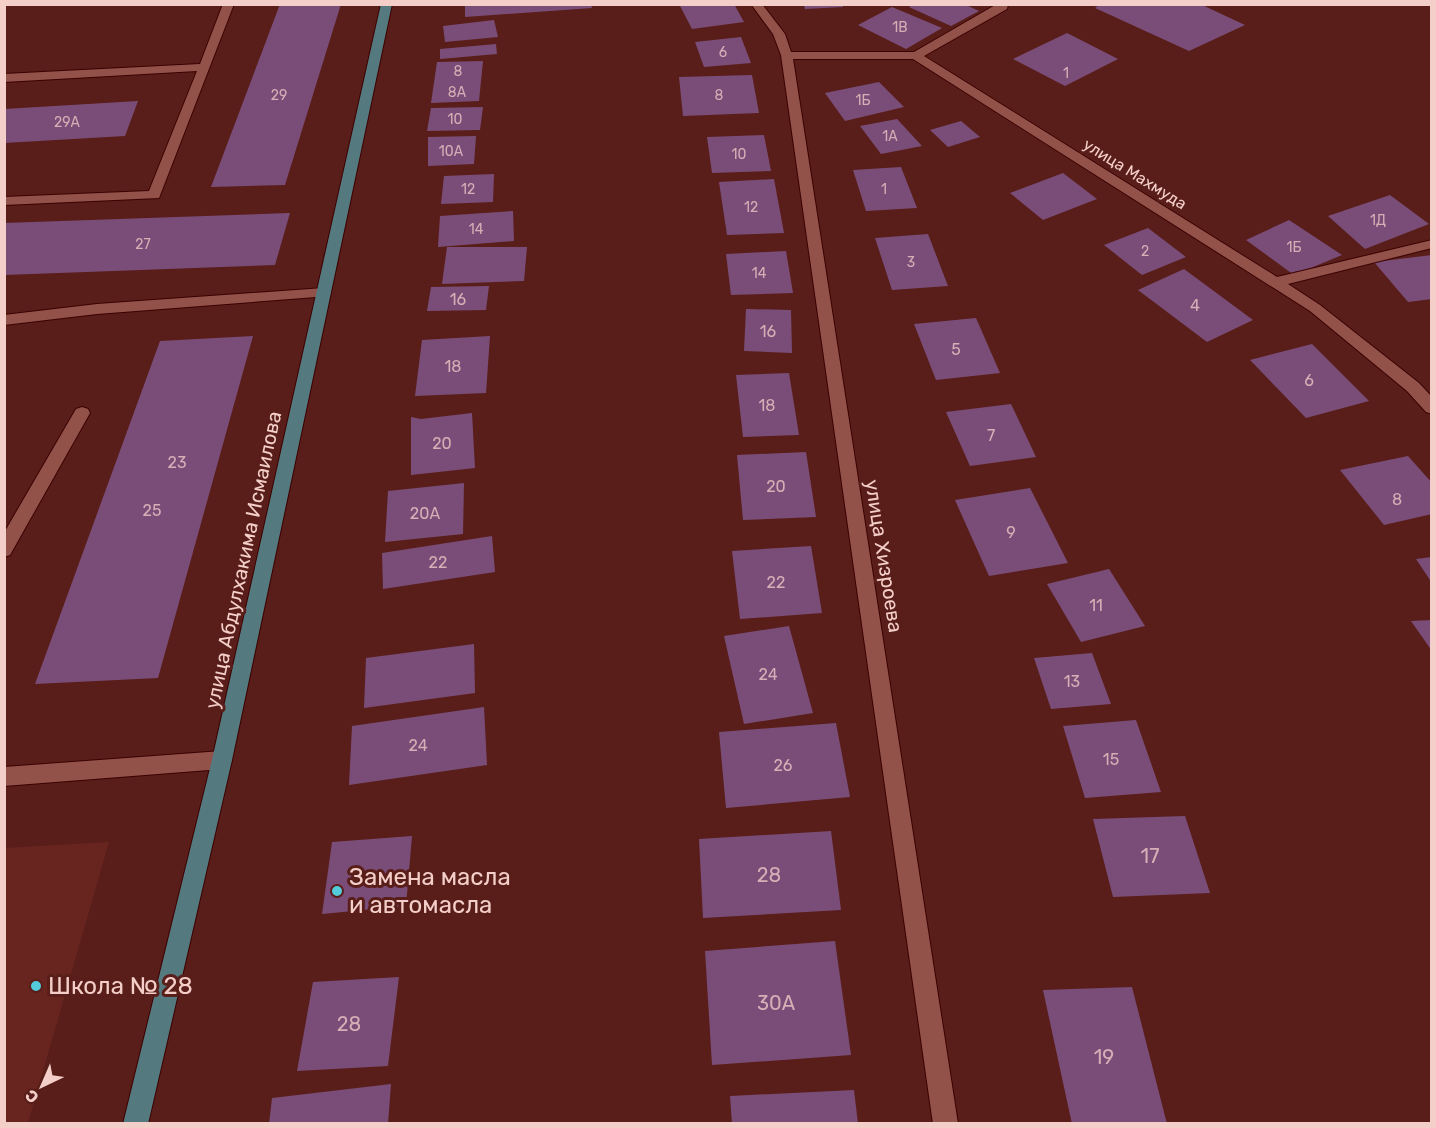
<svg xmlns="http://www.w3.org/2000/svg" width="1436" height="1128" font-family="Rubik,sans-serif">
<style>
.built{fill:#682520}
.building{fill:#7a4d79}
.lines{fill:none;stroke-linecap:round;stroke-linejoin:round}
.minor-casing{stroke:#3b0202;stroke-width:2}
.major-casing{stroke:#3b0202;stroke-width:2}
.minor{fill:#92524a;fill-rule:evenodd}
.major{fill:#547a7f;fill-rule:evenodd}
.poi-dot{fill:#53cbdb;stroke:#591e19;stroke-width:2}
.labels{text-anchor:middle;dominant-baseline:central;stroke-width:6;stroke-linejoin:round;paint-order:stroke}
.far-number-label{font-size:14px;fill:#d6aeb5}
.far-street-label{font-size:16px;fill:#f4cfc9;stroke:#591e19}
.number-label{font-size:16px;fill:#d6aeb5}
.street-label{font-size:20px;fill:#f4cfc9;stroke:#591e19}
.near-number-label{font-size:20px;fill:#d6aeb5}
.near-poi-label{font-size:24px;fill:#f4cfc9;stroke:#591e19;text-anchor:start}
</style>
<rect width="100%" height="100%" fill="#591e19"/>
<path class="built" d="M109 842 28 1123H5V848Z"/>
<g class="building">
<path d="M280 4H341L285 185 211 187Z"/>
<path d="M465 4H591L592 8 465 17Z"/>
<path d="M679 4H734L744 22 692 29Z"/>
<path d="M914 4H964L979 11 951 26 909 7Z"/>
<path d="M1100 4H1200L1245 25 1189 51 1095 8Z"/>
<path d="M804 5H843V7L805 9Z"/>
<path d="M892 7 942 28 906 49 858 25Z"/>
<path d="M494 20 498 37 445 42 443 26Z"/>
<path d="M1067 33 1118 59 1065 86 1013 59Z"/>
<path d="M741 37 751 63 704 67 695 42Z"/>
<path d="M496 44 497 54 440 59V49Z"/>
<path d="M483 61 479 101 431 103 437 62Z"/>
<path d="M752 75 759 113 683 116 679 77Z"/>
<path d="M879 82 904 107 845 121 825 93Z"/>
<path d="M138 101 125 136 4 143V109Z"/>
<path d="M483 107 480 130 427 131 431 108Z"/>
<path d="M897 119 922 146 881 154 860 126Z"/>
<path d="M961 121 980 137 948 147 930 130Z"/>
<path d="M764 135 771 171 712 173 707 137Z"/>
<path d="M476 136 474 164 428 166V137Z"/>
<path d="M901 167 917 208 866 211 853 170Z"/>
<path d="M1063 173 1097 199 1043 220 1010 193Z"/>
<path d="M494 174 493 202 441 204 444 176Z"/>
<path d="M774 179 784 233 727 235 719 182Z"/>
<path d="M1390 195 1429 224 1365 249 1328 216Z"/>
<path d="M513 211 514 241 438 247 440 216Z"/>
<path d="M290 213 275 265 4 275V223Z"/>
<path d="M1289 220 1342 255 1294 275 1246 240Z"/>
<path d="M1148 228 1186 257 1142 275 1104 245Z"/>
<path d="M928 234 948 286 892 290 875 238Z"/>
<path d="M447 247H527L524 281 442 284Z"/>
<path d="M786 251 793 293 731 295 726 254Z"/>
<path d="M1432 255V299L1408 302 1374 262Z"/>
<path d="M1184 269 1253 320 1207 342 1138 290Z"/>
<path d="M489 286 486 310 427 311 431 287Z"/>
<path d="M746 309 791 310 792 353 744 351Z"/>
<path d="M976 318 1000 373 936 380 914 324Z"/>
<path d="M253 336 158 678 35 684 160 341Z"/>
<path d="M490 336 486 393 415 396 422 340Z"/>
<path d="M1312 344 1369 401 1306 418 1250 360Z"/>
<path d="M789 373 799 435 743 437 736 375Z"/>
<path d="M1011 404 1036 457 970 466 946 412Z"/>
<path d="M472 413 475 468 411 475V417L421 419Z"/>
<path d="M806 452 816 517 743 520 737 455Z"/>
<path d="M1408 456 1432 483V514L1384 525 1340 470Z"/>
<path d="M464 483 463 534 385 542 388 491Z"/>
<path d="M1030 488 1068 563 989 576 955 500Z"/>
<path d="M492 536 495 572 383 589 382 553Z"/>
<path d="M811 546 822 613 740 619 732 551Z"/>
<path d="M1432 557V583L1416 559Z"/>
<path d="M1109 569 1145 626 1081 642 1047 584Z"/>
<path d="M1432 620V651L1411 621Z"/>
<path d="M789 626 813 713 744 724 724 636Z"/>
<path d="M474 644 475 693 364 708 366 658Z"/>
<path d="M1092 653 1111 704 1051 709 1034 658Z"/>
<path d="M484 707 487 765 349 785 352 726Z"/>
<path d="M1136 720 1161 792 1085 798 1063 726Z"/>
<path d="M836 723 850 797 726 808 719 732Z"/>
<path d="M1185 816 1210 893 1113 897 1093 819Z"/>
<path d="M831 831 841 910 703 918 699 839Z"/>
<path d="M412 836 406 906 322 914 332 842Z"/>
<path d="M835 941 851 1055 712 1065 705 951Z"/>
<path d="M399 977 388 1066 297 1071 313 982Z"/>
<path d="M1132 987 1167 1124H1072L1043 990Z"/>
<path d="M391 1084 388 1124H269L272 1098Z"/>
<path d="M854 1090 858 1124H732L730 1096Z"/>
</g>
<g class="lines">
<defs>
<g id="minor">
<path d="M223 4H234L159 198 4 205V197L149 191 197 71 4 82V74L200 64Z"/>
<path d="M751 4H762L785 34 791 52H914L997 4H1008L1007 9 924 56 1277 277 1432 240V248L1288 284 1320 305 1419 383 1432 397V414L1426 412 1407 391 1310 311 913 59H793L958 1124H933L781 55 773 34Z"/>
<path d="M324 288 329 290 331 293 329 296 97 314 4 325V315L97 304Z"/>
<path d="M82 407 88 409 90 413 10 555 4 557V533L76 409Z"/>
<path d="M222 751 229 753 232 760 229 767 222 769 4 786V767Z"/>
</g>
<path id="major" d="M381 4H392L232 760 148 1124H123L212 760Z"/>
</defs>
<use href="#minor" class="minor-casing"/>
<use href="#major" class="major-casing"/>
<use href="#minor" class="minor"/>
<use href="#major" class="major"/>
</g>
<g class="poi-dot">
<circle cx="337" cy="891" r="6"/>
<circle cx="36" cy="986" r="6"/>
</g>
<g class="labels">
<g class="far-number-label">
<text x="900" y="27">1В</text>
<text x="723" y="52">6</text>
<text x="458" y="71">8</text>
<text x="1066" y="73">1</text>
<text x="457" y="92">8А</text>
<text x="279" y="95">29</text>
<text x="719" y="95">8</text>
<text x="863" y="100">1Б</text>
<text x="455" y="119">10</text>
<text x="67" y="122">29А</text>
<text x="890" y="136">1А</text>
<text x="451" y="151">10А</text>
<text x="739" y="154">10</text>
<text x="468" y="189">12</text>
<text x="884" y="189">1</text>
<text x="751" y="207">12</text>
<text x="1378" y="220">1Д</text>
<text x="476" y="229">14</text>
<text x="143" y="244">27</text>
<text x="1294" y="247">1Б</text>
<text x="1145" y="251">2</text>
<text x="911" y="262">3</text>
<text x="759" y="273">14</text>
</g>
<g class="far-street-label">
<text transform="translate(1135 174) rotate(32)">улица Махмуда</text>
</g>
<g class="number-label">
<text x="458" y="299">16</text>
<text x="1195" y="305">4</text>
<text x="768" y="331">16</text>
<text x="956" y="349">5</text>
<text x="453" y="366">18</text>
<text x="1309" y="380">6</text>
<text x="767" y="405">18</text>
<text x="991" y="435">7</text>
<text x="442" y="443">20</text>
<text x="177" y="462">23</text>
<text x="776" y="486">20</text>
<text x="1397" y="499">8</text>
<text x="152" y="510">25</text>
<text x="425" y="513">20А</text>
<text x="1011" y="532">9</text>
<text x="438" y="562">22</text>
<text x="776" y="582">22</text>
<text x="1096" y="605">11</text>
<text x="768" y="674">24</text>
<text x="1072" y="681">13</text>
<text x="418" y="745">24</text>
<text x="1111" y="759">15</text>
<text x="783" y="765">26</text>
</g>
<g class="street-label">
<text transform="translate(884 556) rotate(81)">улица Хизроева</text>
<text transform="translate(243 560) rotate(-78)">улица Абдулхакима Исмаилова</text>
</g>
<g class="near-number-label">
<text x="1150" y="856">17</text>
<text x="769" y="875">28</text>
<text x="776" y="1003">30А</text>
<text x="349" y="1024">28</text>
<text x="1104" y="1057">19</text>
</g>
<g class="near-poi-label">
<text x="349" y="877">Замена масла<tspan x="349" dy="28">и автомасла</tspan></text>
<text x="48" y="986">Школа № 28</text>
</g>
</g>
<rect width="1436" height="1128" fill="none" stroke="#f4cfc9" stroke-width="12"/>
<g transform="translate(42 1086) rotate(224)" stroke="#591e19" stroke-width="4.5" paint-order="stroke">
<path d="M0-4.5L10 22L0 15L-10 22Z" fill="#f4cfc9"/>
<text y="-9" font-size="16" font-weight="bold" text-anchor="middle" fill="#f4cfc9">С</text>
</g>
</svg>
